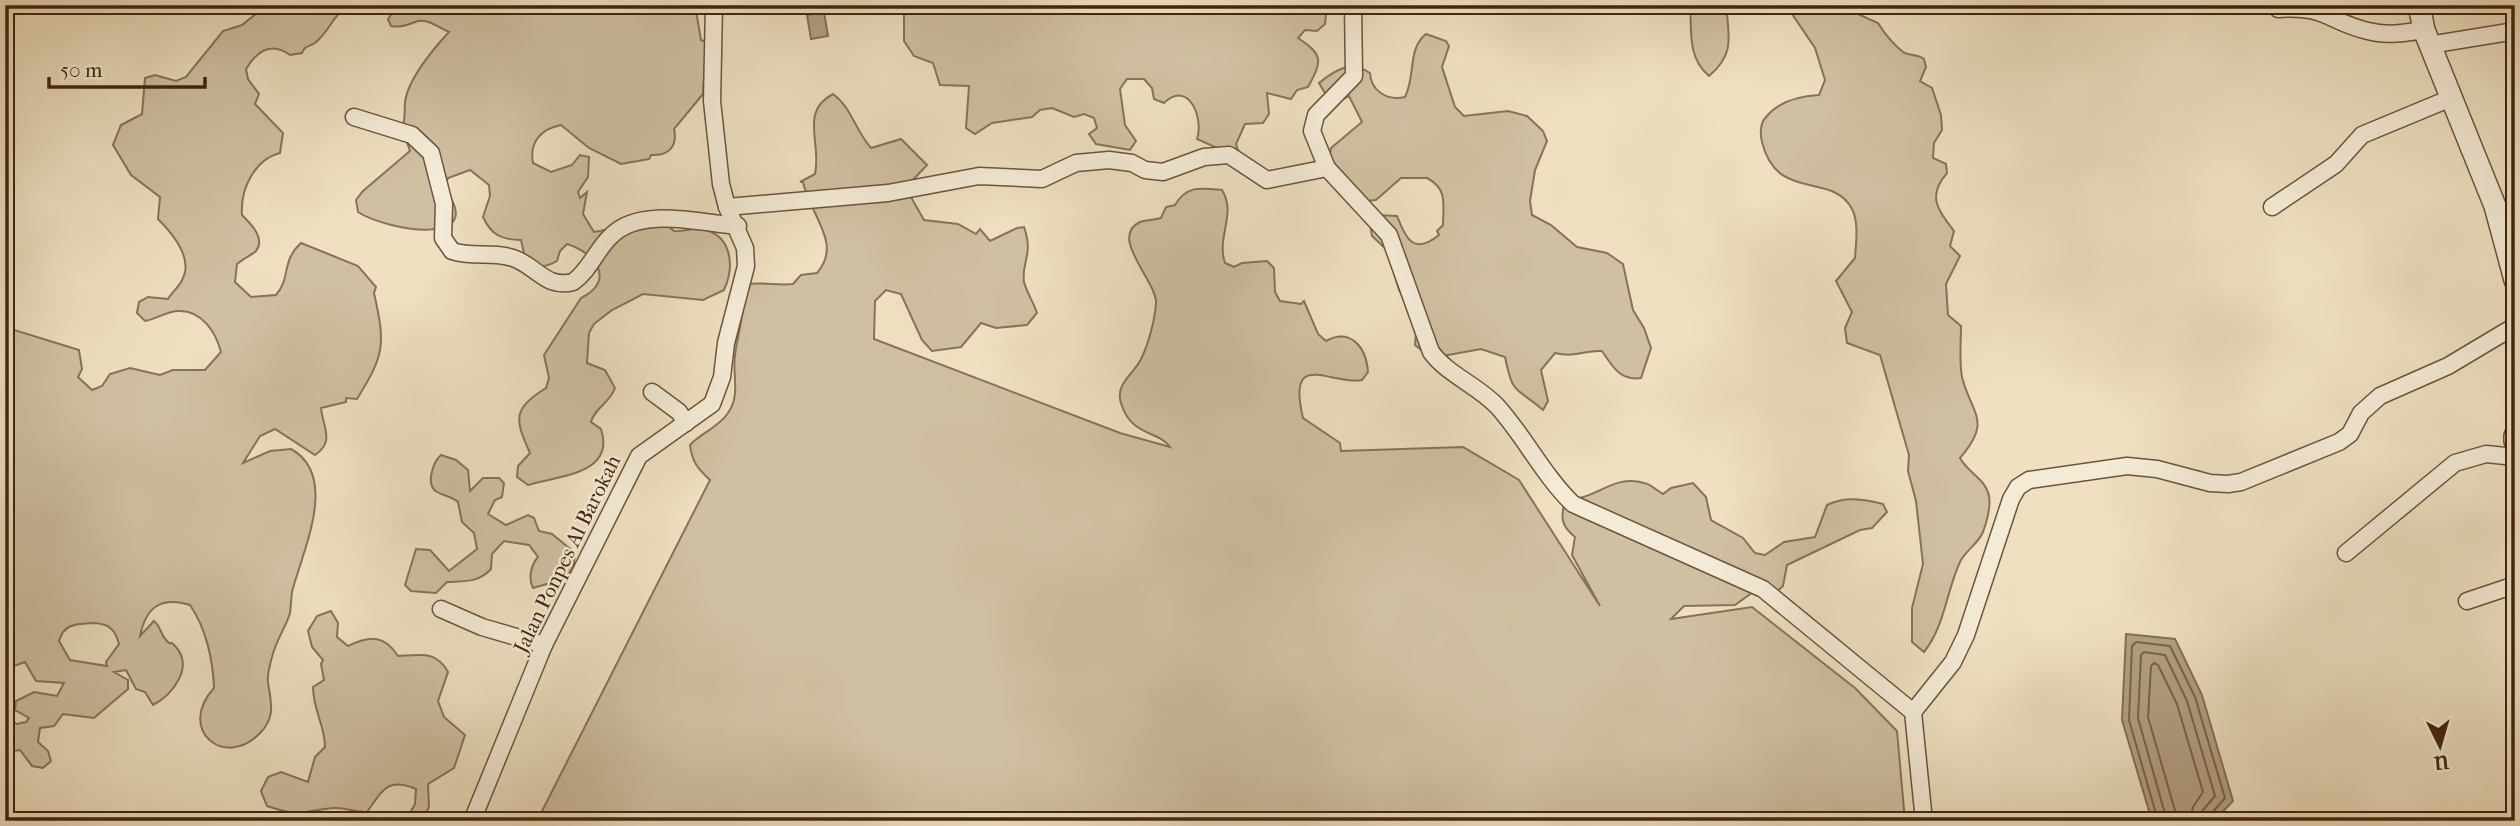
<svg xmlns="http://www.w3.org/2000/svg" width="2520" height="826" font-family="'IM FELL French Canon',serif">
<style>
.green{fill:#d0c0a3;stroke:#887259;stroke-width:2;fill-rule:evenodd}
.water{fill:#b3a084;stroke:#856f55;stroke-width:2}
.lines{fill:none;stroke-linecap:round;stroke-linejoin:round}
.shore{stroke:#7a624a;stroke-width:2}
.minor-casing{stroke:#6c543c;stroke-width:19}
.tertiary-casing{stroke:#6c543c;stroke-width:24}
.minor{stroke:#f4ebd7;stroke-width:16}
.tertiary{stroke:#f4ebd7;stroke-width:21}
.labels{text-anchor:middle;dominant-baseline:central;stroke-width:5;stroke-linejoin:round;paint-order:stroke}
.street-label{font-size:21px;fill:#40250f;stroke:#f4ebd7}
</style>
<rect width="100%" height="100%" fill="#eee0c1"/>
<filter id="stains"><feTurbulence type="fractalNoise" baseFrequency=".00286" numOctaves="4"/><feColorMatrix values="0 0 0 0 .2 0 0 0 0 .09 0 0 0 0 .02 0 0 0 .5 -.17"/></filter>
<radialGradient id="worn" r=".72"><stop offset=".6" stop-color="#630" stop-opacity="0"/><stop offset="1" stop-color="#630" stop-opacity=".3"/></radialGradient>
<g class="green">
<path d="M267 5H350C334 13 329 32 315 43 309 47 305 45 302 53L290 55C271 41 257 51 246 69L248 79 259 94 255 104 283 133 280 153C255 159 240 189 242 215 250 223 266 238 256 251 252 255 242 259 237 264L235 282 251 297 276 295C291 278 281 261 301 243L358 266 376 287 374 293C386 346 384 355 357 399L346 398V402L321 408C323 427 335 442 315 455L275 429 260 436 243 463 270 451 291 449C340 476 302 552 292 592 291 599 291 606 290 613 287 625 276 640 272 657 270 664 267 676 268 683 271 702 276 717 260 733 225 770 176 730 214 688 213 660 206 628 190 605 161 596 146 607 140 636L154 621C161 627 160 633 166 640 173 648 168 638 175 646 195 667 172 695 153 705L145 692 136 689 126 670 114 672 128 680V689L94 718 63 714 54 726 40 728 38 742 48 751 51 761 43 768 32 766 20 750 5 752V716L17 724 26 722 29 718 15 710 16 701 34 692 57 696 64 683 36 681 25 662 5 669V327L79 350 82 369 78 377 92 390 102 386 110 374 130 368 160 375 173 370H205L221 352C216 333 202 309 177 311 166 312 156 319 145 321L137 313 139 302 148 297 168 299C172 292 179 287 182 280 194 259 172 233 158 219L160 197 131 175 113 145 121 125 142 114 145 78 155 75 176 81 186 77 223 31 242 25ZM94 623C109 624 115 629 119 644L106 662 107 666 70 660 59 641C64 623 77 624 94 623Z"/>
<path d="M494 5 499 11 505 5H695L701 40 706 42 703 94 674 129C678 147 668 156 651 155L649 159 621 164 589 148 561 125C541 129 529 142 533 163L551 172 572 165 580 155 589 157 588 177 578 192 580 198 587 192 583 214 594 232 661 220 674 231C683 232 692 228 701 229 732 234 735 266 724 290L703 300 643 294 612 310 594 324 589 333 587 363 605 370 615 388C610 403 595 407 591 422L601 429C616 474 558 476 528 485L517 477 518 466 530 453C514 418 513 409 546 388L549 378 544 355 581 298C616 281 596 253 567 244L560 251 557 261C545 268 538 268 526 262L521 240C502 240 491 235 483 217L490 196 489 185 470 170 448 178 444 188C491 249 385 230 358 212L356 200 363 191 410 151 402 128C406 118 404 112 405 102 408 79 434 48 449 32 439 28 429 19 418 21 409 24 402 28 391 26L388 19 396 7 401 5Z"/>
<path d="M904 5H1279L1281 10 1297 5H1317L1326 14 1325 24 1317 31 1305 30 1298 38C1324 55 1322 61 1308 87L1297 90 1291 99 1267 93 1269 114 1263 123 1245 124 1236 144 1241 159 1197 139C1204 119 1189 79 1164 103L1154 99 1152 88 1144 79H1127L1120 89 1125 125 1136 141 1130 150 1096 144 1089 134 1097 128 1094 118 1084 114 1074 117 1052 108 1040 110 1032 117 992 123 975 134 966 128 969 86 940 85 933 63 914 56 904 41Z"/>
<path d="M1690 5H1726C1729 37 1735 54 1709 76 1687 57 1692 32 1690 5Z"/>
<path d="M1786 5H1882L1866 9 1860 15 1878 23C1886 36 1892 43 1903 52 1909 56 1918 54 1924 59L1926 67 1920 81 1932 88 1941 115 1942 130 1934 143 1933 158 1946 164 1947 173C1926 197 1939 211 1954 231L1950 246 1960 256 1946 284 1948 315 1961 326C1961 342 1959 361 1962 377 1971 414 1993 420 1960 458 1968 473 1986 479 1989 496 1991 508 1987 521 1983 532 1978 544 1965 551 1960 562 1946 592 1945 626 1924 652L1912 642V608L1923 564 1916 501 1908 471 1909 455 1880 355 1847 343 1845 328 1852 312 1836 281 1855 258C1856 243 1859 222 1852 209 1832 171 1777 203 1762 142 1760 134 1760 123 1766 117 1779 101 1800 96 1819 95L1825 80 1815 48Z"/>
<path d="M1426 34 1446 41 1449 46 1442 67 1455 107 1464 116 1508 111 1527 116 1543 131 1547 141 1535 170 1530 201 1532 215 1551 225 1577 247 1607 253 1623 264 1633 310 1644 328 1651 348 1641 378C1620 381 1613 367 1602 351 1583 350 1577 358 1555 353L1541 370 1548 401 1543 410C1516 386 1513 397 1505 357L1481 349 1432 358 1415 345 1417 321 1399 290 1388 251 1372 236 1370 223 1376 215 1397 216C1406 238 1413 256 1439 235L1437 231 1443 225C1443 204 1448 189 1427 178H1401L1376 200 1364 201 1329 160 1331 148 1362 122 1349 96 1341 100 1328 98 1319 83C1335 70 1350 60 1370 73 1371 91 1387 101 1405 97 1416 76 1407 49 1426 34Z"/>
<path d="M833 94C852 108 855 130 871 148L901 139 927 165 909 184 912 199 924 220 958 224 976 234 980 229 990 241 1017 228 1024 227C1034 255 1021 262 1024 282 1026 291 1034 303 1037 313L1027 325 996 328 981 323 961 347 932 351 922 340 901 294 886 290 875 301 874 339 1120 433 1170 447C1158 430 1131 437 1121 403 1115 385 1132 375 1140 361 1148 346 1155 320 1156 303 1157 281 1108 237 1140 222 1145 220 1154 220 1161 218L1166 207 1175 205C1187 185 1200 188 1222 190 1237 214 1216 237 1225 263L1234 267 1242 263 1267 261 1274 268 1275 292 1280 301 1301 304 1304 301 1318 334 1326 341C1350 328 1366 346 1368 372L1362 380C1332 386 1286 347 1303 418L1340 443 1341 451 1463 447 1519 480 1600 606 1572 555 1575 537C1560 525 1561 517 1565 499 1594 502 1613 473 1644 483 1651 484 1657 491 1663 494L1671 488 1693 483 1706 497 1711 520 1743 538 1755 553 1765 555 1784 542 1815 537 1827 505C1845 496 1863 499 1883 504L1887 512 1872 528 1860 530 1787 565 1783 586 1775 593 1753 592 1735 605 1684 606 1671 619 1752 607 1855 688 1897 731 1905 821H537L710 480C698 469 692 462 690 445 701 433 719 427 728 413 741 394 732 376 735 355 738 332 746 309 743 285 761 281 775 286 793 284L801 275 817 273C843 243 810 216 803 182H800L815 174C822 142 799 112 833 94Z"/>
<path d="M441 455 456 460 468 470 470 491 483 478H499L504 483 502 497 495 500 488 514 506 525 528 515 534 518 539 531 552 534 574 552C579 579 553 582 533 588 528 578 531 565 538 557L529 545 504 541 492 554 491 569C478 583 465 581 447 582L436 593 411 591 405 585 416 549 430 550 449 571 477 549 474 533 462 522 458 502C451 496 444 496 437 492 425 485 433 462 441 455Z"/>
<path d="M331 611 338 623 337 637 348 646C369 636 384 634 398 656 420 655 436 650 448 672L438 701 444 717 465 735 454 768 428 784 429 807 422 821H409L407 818 415 804 416 789C387 777 383 790 367 812 356 812 343 807 333 808 300 811 303 818 267 806L261 791 268 777 281 772 308 782 315 757 325 747C325 725 313 710 313 687L324 680 321 664 323 660 312 647 308 631 317 616Z"/>
</g>
<g class="water">
<path d="M824 12 828 36 811 39 807 15Z"/>
<path d="M2126 634 2175 639 2202 695 2233 801 2214 821H2152L2122 720Z"/>
</g>
<g class="lines">
<g class="shore">
<path d="M2158 821 2129 720 2132 646 2136 642 2170 646 2195 697 2225 798 2211 814 2209 821"/>
<path d="M2167 821 2138 718 2141 655 2144 652 2165 655 2187 701 2215 796 2203 810 2201 821"/>
<path d="M2178 821 2148 717 2151 666 2154 663 2158 665 2177 704 2203 792 2193 807 2190 821"/>
</g>
<defs>
<g id="minor">
<path d="M1353 5 1354 76 1316 115 1312 131 1327 168 1389 235 1431 352C1448 375 1477 385 1497 406 1525 437 1543 475 1573 504L1763 589 1913 712 1924 821"/>
<path d="M2278 9C2326 5 2329 22 2368 31 2386 36 2405 33 2424 30"/>
<path d="M2429 45 2515 31"/>
<path d="M354 117 412 135 431 153 444 204 443 238 452 251C472 258 493 251 513 258 537 266 545 289 573 282 590 270 596 250 611 236 640 206 700 223 738 226"/>
<path d="M727 207 888 193 979 176 1042 179 1076 163 1109 160 1132 163 1145 170 1163 172 1204 157 1229 155 1267 180 1327 168"/>
<path d="M2272 207 2336 164 2362 135 2451 98"/>
<path d="M652 392 679 412 686 423"/>
<path d="M2346 553 2455 463 2486 454 2515 457"/>
<path d="M2467 601 2515 585"/>
<path d="M441 609 482 627 544 645"/>
<path d="M1913 712 1953 662 1966 635 2011 499 2018 487 2029 480 2127 466 2157 469 2210 483 2228 484 2241 482 2339 442 2350 434 2361 413 2380 396 2448 366 2515 326"/>
<path d="M472 821 544 645 639 456 712 404 722 377 726 343 746 266 745 248 727 207 721 184 712 101 714 5"/>
</g>
<g id="tertiary">
<path d="M2419 5 2424 30 2495 206 2515 280"/>
<path d="M2515 436V441"/>
</g>
</defs>
<use href="#minor" class="minor-casing"/>
<use href="#tertiary" class="tertiary-casing"/>
<use href="#minor" class="minor"/>
<use href="#tertiary" class="tertiary"/>
</g>
<g class="labels">
<g class="street-label">
<text transform="translate(567 554) rotate(-64)">Jalan Ponpes Al Barokah</text>
</g>
</g>
<rect width="2520" height="826" fill="none" stroke="#eee0c1" stroke-width="28"/>
<rect x="7" y="7" width="2506" height="812" fill="none" stroke="#40250f" stroke-width="3.5"/>
<rect x="14" y="14" width="2492" height="798" fill="none" stroke="#40250f" stroke-width="2"/>
<g transform="translate(2440 746) rotate(175)" stroke="#f4ebd7" stroke-width="5" paint-order="stroke">
<path d="M0-5L12 26L0 18L-12 26Z" fill="#40250f"/>
<text y="-10" font-size="19" font-weight="bold" text-anchor="middle" fill="#40250f">U</text>
</g>
<path d="M49 77v10h156v-10" fill="none" stroke="#40250f" stroke-width="3.5"/>
<text x="60" y="77" font-size="21" fill="#40250f" stroke="#f4ebd7" stroke-width="5" paint-order="stroke">50 m</text>
<rect width="100%" height="100%" filter="url(#stains)"/>
<rect width="100%" height="100%" fill="url(#worn)"/>
</svg>
